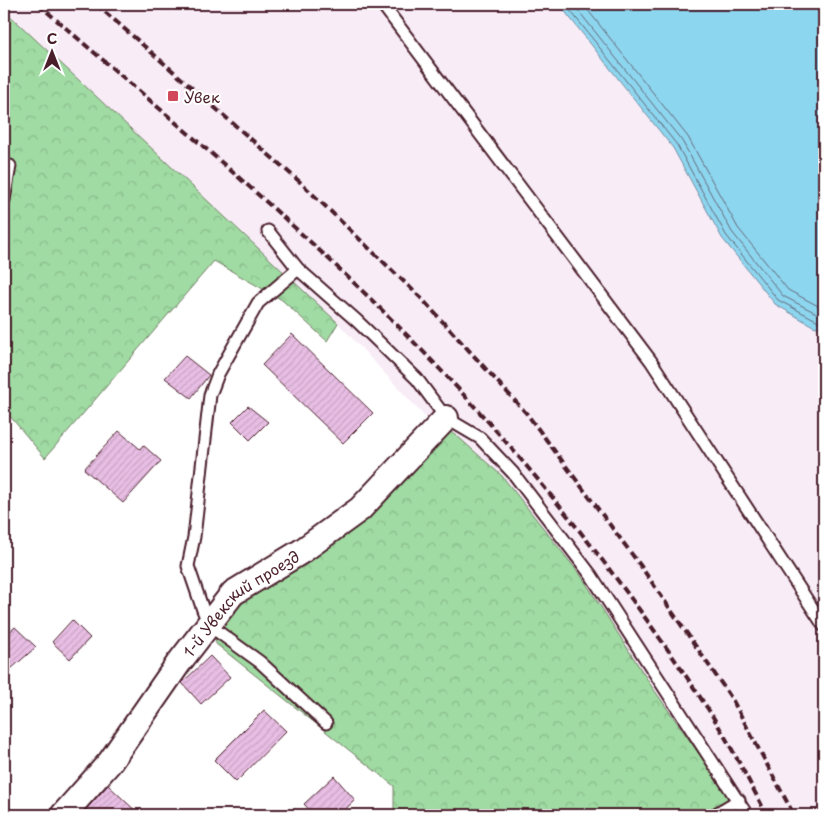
<svg xmlns="http://www.w3.org/2000/svg" width="828" height="819" font-family="'Playpen Sans',sans-serif">
<style>
.built{fill:#f8ecf7}
.forest{fill:url(#forest-crowns);stroke:#747d66}
.water{fill:#8dd6ef;stroke:#728da1}
.lines{fill:none;stroke-linecap:round;stroke-linejoin:round}
.shore{stroke:#656879;stroke-width:1}
.building{fill:url(#building-hatch);stroke:#4a1f2b}
.service-casing{stroke:#4a1f2b;stroke-width:15}
.minor-casing{stroke:#4a1f2b;stroke-width:28}
.service{stroke:#fff;stroke-width:11}
.minor{stroke:#fff;stroke-width:24}
.rail{stroke:#4a1f2b;stroke-width:4;stroke-dasharray:8 4;stroke-linecap:butt}
.poi-dot{fill:#d1495b;stroke:#fff;stroke-width:2}
.labels{text-anchor:middle;dominant-baseline:central;stroke-width:4;stroke-linejoin:round;paint-order:stroke}
.poi-label{font-size:15px;fill:#4a1f2b;stroke:#fff;text-anchor:start}
.street-label{font-size:15px;fill:#4a1f2b;stroke:#fff}
</style>
<defs>
<pattern id="forest-crowns" width="20" height="18" patternUnits="userSpaceOnUse" patternTransform="scale(1.25)"><rect width="20" height="18" fill="#9fdba2"/><path d="M2 6a3 3 0 1 1 6 0M12 15a3 3 0 1 1 6 0" fill="none" stroke="#8abc8c"/></pattern>
<pattern id="building-hatch" width="6" height="6" patternUnits="userSpaceOnUse" patternTransform="scale(1.25)"><rect width="6" height="6" fill="#e8bee4"/><path d="M-1 1l2-2M0 6l6-6M5 7l2-2" fill="none" stroke="#c8a3c4"/></pattern>
</defs>
<rect width="100%" height="100%" fill="#fff"/>
<filter id="ink" filterUnits="userSpaceOnUse"><feTurbulence type="fractalNoise" baseFrequency=".02" numOctaves="2"/><feDisplacementMap in="SourceGraphic" scale="10" xChannelSelector="R" yChannelSelector="G"/><feConvolveMatrix kernelMatrix="1 2 1 2 8 2 1 2 1" color-interpolation-filters="sRGB"/></filter>
<g filter="url(#ink)">
<path class="built" d="M4 4H559L673 148 722 238 775 304 813 326 824 329V815H740L652 687 582 577 502 476 429 421 338 323 4 10Z"/>
<g class="forest">
<path d="M4 10 338 323 327 341 282 300 214 261 45 458 4 409Z"/>
<path d="M429 421 456 435 502 476 582 577 652 687 731 799 704 815H394V786L216 644 212 603 353 506Z"/>
</g>
<path class="water" d="M559 4H824V329L813 326 775 304 722 238 673 148Z"/>
<g class="lines">
<g class="shore">
<path d="M565 4 677 145 726 235 778 300 824 324"/>
<path d="M573 4 682 141 732 232 783 296 824 317"/>
<path d="M583 4 688 137 738 228 788 290 824 309"/>
</g>
</g>
<g class="building">
<path d="M292 334 373 413 343 443 262 365Z"/>
<path d="M185 356 209 375 191 398 165 378Z"/>
<path d="M248 406 268 422 250 440 232 422Z"/>
<path d="M119 431 140 449 143 445 161 461 123 503 84 469Z"/>
<path d="M72 620 90 638 70 659 52 642Z"/>
<path d="M15 627 36 647 4 675V637Z"/>
<path d="M210 656 230 677 201 704 182 683Z"/>
<path d="M264 710 286 731 236 782 214 760Z"/>
<path d="M334 776 355 800 339 815H314L304 804Z"/>
<path d="M108 785 140 815H81Z"/>
</g>
<g class="lines">
<defs>
<g id="service">
<path d="M382 4 651 361 824 626"/>
<path d="M4 200 10 166"/>
<path d="M268 231 298 269 357 321 417 379 446 418 480 438 513 473 591 575 747 815"/>
<path d="M298 269 258 303 218 374 210 395 194 537 188 566 203 610 209 624 217 631 260 662 326 723"/>
<path d="M714 815 739 800"/>
</g>
<g id="minor">
<path id="s1" d="M63 815 110 762 178 664 233 593 302 551 360 509 446 418"/>
</g>
</defs>
<use href="#service" class="service-casing"/>
<use href="#minor" class="minor-casing"/>
<use href="#service" class="service"/>
<use href="#minor" class="minor"/>
<g class="rail">
<path d="M38 4C159 109 283 211 396 324 512 440 618 572 708 709 730 743 748 780 767 815"/>
<path d="M96 4 300 182 422 299 527 414 640 565 732 699 794 815"/>
</g>
</g>
</g>
<rect class="poi-dot" x="167" y="90" width="12" height="12" rx="2.5"/>
<g class="labels">
<g class="poi-label">
<text x="184" y="96">Увек</text>
</g>
<g class="street-label">
<text stroke="none"><textPath href="#s1" startOffset="279">1-й Увекский проезд</textPath></text>
</g>
</g>
<rect width="828" height="819" fill="none" stroke="#fff" stroke-width="20"/>
<rect x="10" y="10" width="808" height="799" fill="none" stroke="#4a1f2b" stroke-width="2" filter="url(#ink)"/>
<g transform="translate(52 52)" stroke="#ffffff" stroke-width="4" paint-order="stroke">
<path d="M0-4L9 19L0 12L-9 19Z" fill="#4a1f2b"/>
<text y="-8" font-size="14" font-weight="bold" text-anchor="middle" fill="#4a1f2b">С</text>
</g>
</svg>
